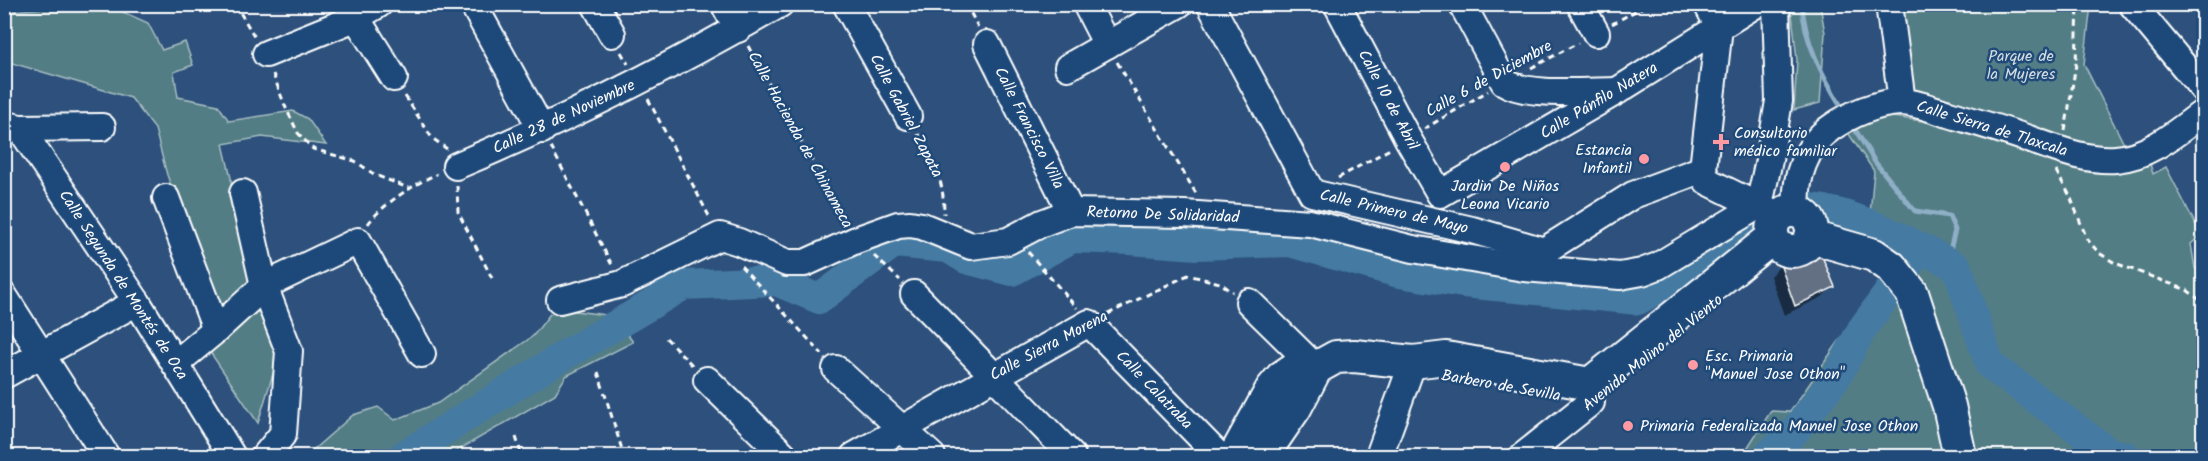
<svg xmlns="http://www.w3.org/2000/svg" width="2208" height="461" font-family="Kalam,sans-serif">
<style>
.green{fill:#527d85;stroke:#a8bec2;stroke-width:1.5}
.shadow{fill:#0007}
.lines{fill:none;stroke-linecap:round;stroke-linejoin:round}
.stream{stroke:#8fafc7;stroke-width:5}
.river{stroke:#457aa2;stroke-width:30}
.building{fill:#646f84;stroke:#fff;stroke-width:1.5}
.minor-casing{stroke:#fff;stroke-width:30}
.major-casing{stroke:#fff;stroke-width:36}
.path{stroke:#fff;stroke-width:3;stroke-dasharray:6 4.5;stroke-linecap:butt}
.minor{stroke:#1f4a7a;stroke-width:26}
.major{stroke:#1f4a7a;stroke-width:32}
.poi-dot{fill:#ff9aa2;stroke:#1f4a7a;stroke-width:2}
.labels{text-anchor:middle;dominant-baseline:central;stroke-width:5;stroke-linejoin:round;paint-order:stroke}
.park-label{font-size:16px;fill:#d4dee0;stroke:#1f4a7a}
.street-label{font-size:16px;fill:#fff;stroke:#1f4a7a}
.poi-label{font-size:16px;fill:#fff;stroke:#1f4a7a;text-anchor:start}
</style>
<rect width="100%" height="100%" fill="#2d517c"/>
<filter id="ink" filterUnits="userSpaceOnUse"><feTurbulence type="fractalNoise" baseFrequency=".0167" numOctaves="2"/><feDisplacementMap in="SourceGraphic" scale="12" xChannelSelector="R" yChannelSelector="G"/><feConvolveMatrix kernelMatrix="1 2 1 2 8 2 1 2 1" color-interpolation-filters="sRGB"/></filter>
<g filter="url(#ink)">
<g class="green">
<path d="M107 5 148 23 162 50 185 42 193 65 174 72 178 97 218 105 229 121 293 111 308 119 326 145 262 137 223 144 231 178 232 210 258 285 222 318 167 175 155 129 131 98 5 61 4 12 53 7 71 10Z"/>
<path d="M1791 5H1820L1825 33 1820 103 1794 110 1797 60Z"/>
<path d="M1894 5H2091L2084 64 2131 158 1910 95Z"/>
<path d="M1886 116 1973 128 2148 157 2153 174 2166 167 2201 235 2191 244 2195 268 2203 274V456H1914V453L1912 456H1742L1771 411 1790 412 1882 279 1907 266 1868 236 1874 171 1846 130Z"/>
<path d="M263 305 279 354 258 423 208 349Z"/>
<path d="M567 310 614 316 633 342 566 376 555 394 448 456H306L353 415 378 407 395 420 438 403 533 336 550 314Z"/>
</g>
<path class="shadow" d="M1781 265 1833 286 1822 297 1784 315 1770 276Z"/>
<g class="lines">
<g class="stream">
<path d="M1802 4C1804 41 1822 75 1841 106"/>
<path d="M1856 131 1875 162 1915 211 1949 216 1955 230 1947 262"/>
</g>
<g class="river">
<path d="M1811 208C1851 213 1886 230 1921 248"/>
<path d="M403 456 563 356 684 285 776 281 819 299 894 243 948 248 966 259 1012 271 1072 238 1130 240 1197 245 1290 242 1399 273 1463 283 1638 300 1694 268 1761 219"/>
<path d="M1767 456 1794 432 1837 376 1862 329 1921 248 1957 267 1990 365 2110 453 2126 456"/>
</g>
</g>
<path class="building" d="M1818 247 1835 287 1795 306 1780 264Z"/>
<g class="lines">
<defs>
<g id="minor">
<path d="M473 4 542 130"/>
<path d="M595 4 612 34"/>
<path d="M724 4 738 29"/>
<path d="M846 4 908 116"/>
<path d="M1086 4 1107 45"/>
<path d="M1210 4 1312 193 1472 230 1544 251"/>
<path d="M1337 4 1408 139 1440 194 1617 91 1756 4"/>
<path d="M1462 4 1504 82C1528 97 1588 91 1617 91"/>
<path d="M1580 4 1596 33"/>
<path d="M1707 4 1719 27 1703 169 1707 181 1778 216"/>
<path d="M1889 4 1902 102"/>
<path d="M2132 4 2204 90"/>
<path d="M348 5 394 78"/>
<path d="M987 44 1071 212"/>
<path d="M266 54 355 18 379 4"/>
<path d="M1068 67 1179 4"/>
<path d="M7 125 20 128 102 127"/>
<path d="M20 128 137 302 232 456"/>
<path d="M456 166C568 119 675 65 780 4"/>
<path d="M243 193 264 286 289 351 283 434 265 456"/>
<path d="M166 198 216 330"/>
<path d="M1797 211C1794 179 1805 145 1832 127 1851 114 1877 103 1900 102 1917 102 1934 110 1949 114 1979 123 2008 131 2037 142 2062 151 2089 161 2116 159 2149 157 2178 131 2204 112"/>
<path d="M1531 262 1544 251 1633 195 1703 169"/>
<path d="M914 294 1072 456"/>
<path d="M4 296 106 456"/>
<path d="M560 300 622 284 720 236 739 242 787 263H805L856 240 898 225 910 224 922 226 971 246 1008 241 1042 223 1071 212 1184 214 1310 223 1413 249 1524 268 1620 276 1642 272 1658 266 1759 205 1769 160 1779 101 1776 4"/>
<path d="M1249 302 1316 368"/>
<path d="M175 364 216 330 264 286 358 241 422 354"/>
<path d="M836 369 932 456"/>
<path d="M4 375 137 302"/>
<path d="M707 380 785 456"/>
<path d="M854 456 1089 323 1219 456"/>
<path d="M1379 456 1413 362"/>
<path d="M1523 456 1591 402 1590 384"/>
</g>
<g id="major">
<circle cx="1792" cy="231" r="20"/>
<path d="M1811 237 1874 255 1891 267 1912 293 1949 406 1960 456"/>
<path d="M1235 456 1272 389 1282 377 1294 369 1316 368 1336 357 1354 356 1413 362 1446 358 1590 384 1772 238"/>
<path d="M1262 456 1295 408 1316 368"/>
</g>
</defs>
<use href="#minor" class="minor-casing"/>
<use href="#major" class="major-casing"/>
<g class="path">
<path d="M235 4 256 39"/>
<path d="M966 4 978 27"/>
<path d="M1612 24 1648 4"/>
<path d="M748 46 847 223"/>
<path d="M621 52 628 64"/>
<path d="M1117 62 1197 195"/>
<path d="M1531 68 1578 43"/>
<path d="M273 74 285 106 298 133 313 149 355 161 375 175 411 189"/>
<path d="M405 96 432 138 447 149"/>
<path d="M648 99 710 218"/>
<path d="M1424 129 1488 91"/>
<path d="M2065 131 2076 64 2078 4"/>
<path d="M918 134C934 164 944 178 944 214"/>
<path d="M551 147 613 267"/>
<path d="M2056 171 2070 196 2087 239 2099 253 2115 263 2187 290 2204 303"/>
<path d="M1338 178 1390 149"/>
<path d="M457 186 458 212 492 278"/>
<path d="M368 224C381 205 416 183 437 174"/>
<path d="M1028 252 1077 308"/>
<path d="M874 256 900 280"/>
<path d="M741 266 822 354"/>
<path d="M1108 314 1188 275 1220 283 1233 292"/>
<path d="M666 338 694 367"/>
<path d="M598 372 624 456"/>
<path d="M516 437 522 456"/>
</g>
<use href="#minor" class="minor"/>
<use href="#major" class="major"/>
</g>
</g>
<g class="poi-dot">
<path d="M1718 133h6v6h6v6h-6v6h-6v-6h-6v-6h6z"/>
<circle cx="1644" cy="159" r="6"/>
<circle cx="1505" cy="167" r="6"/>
<circle cx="1693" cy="365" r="6"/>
<circle cx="1628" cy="426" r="6"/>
</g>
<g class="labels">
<g class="park-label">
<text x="2021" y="56">Parque de<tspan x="2021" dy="18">la Mujeres</tspan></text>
</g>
<g class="street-label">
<text transform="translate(1489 79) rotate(-29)">Calle 6 de Diciembre</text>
<text transform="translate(1388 100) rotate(62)">Calle 10 de Abril</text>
<text transform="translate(1599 101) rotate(-31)">Calle Pánfilo Natera</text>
<text transform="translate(906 116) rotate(62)">Calle Gabriel Zapata</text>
<text transform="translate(564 117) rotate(-25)">Calle 28 de Noviembre</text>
<text transform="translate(1029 128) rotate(63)">Calle Francisco Villa</text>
<text transform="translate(1992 129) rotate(17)">Calle Sierra de Tlaxcala</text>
<text transform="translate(800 140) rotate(61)">Calle Hacienda de Chinameca</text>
<text transform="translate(1394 212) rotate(13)">Calle Primero de Mayo</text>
<text transform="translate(1163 215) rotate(2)">Retorno De Solidaridad</text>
<text transform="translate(123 285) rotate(57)">Calle Segunda de Montés de Oca</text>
<text transform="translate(1049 346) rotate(-28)">Calle Sierra Morena</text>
<text transform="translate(1653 353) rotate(-39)">Avenida Molino del Viento</text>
<text transform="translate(1501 386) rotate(10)">Barbero de Sevilla</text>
<text transform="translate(1154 390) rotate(46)">Calle Calatraba</text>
</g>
<g class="poi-label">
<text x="1734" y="133">Consultorio<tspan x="1734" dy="18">médico familiar</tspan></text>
<text x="1632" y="150" text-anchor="end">Estancia<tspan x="1632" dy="18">Infantil</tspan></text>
<text x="1505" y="186" text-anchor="middle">Jardin De Niños<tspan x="1505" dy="18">Leona Vicario</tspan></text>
<text x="1705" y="356">Esc. Primaria<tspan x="1705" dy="18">"Manuel Jose Othon"</tspan></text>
<text x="1640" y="426">Primaria Federalizada Manuel Jose Othon</text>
</g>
</g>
<rect width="2208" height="461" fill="none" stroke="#1f4a7a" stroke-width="24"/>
<rect x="12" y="12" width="2184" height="437" fill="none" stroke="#fff" stroke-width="2" filter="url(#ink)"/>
</svg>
